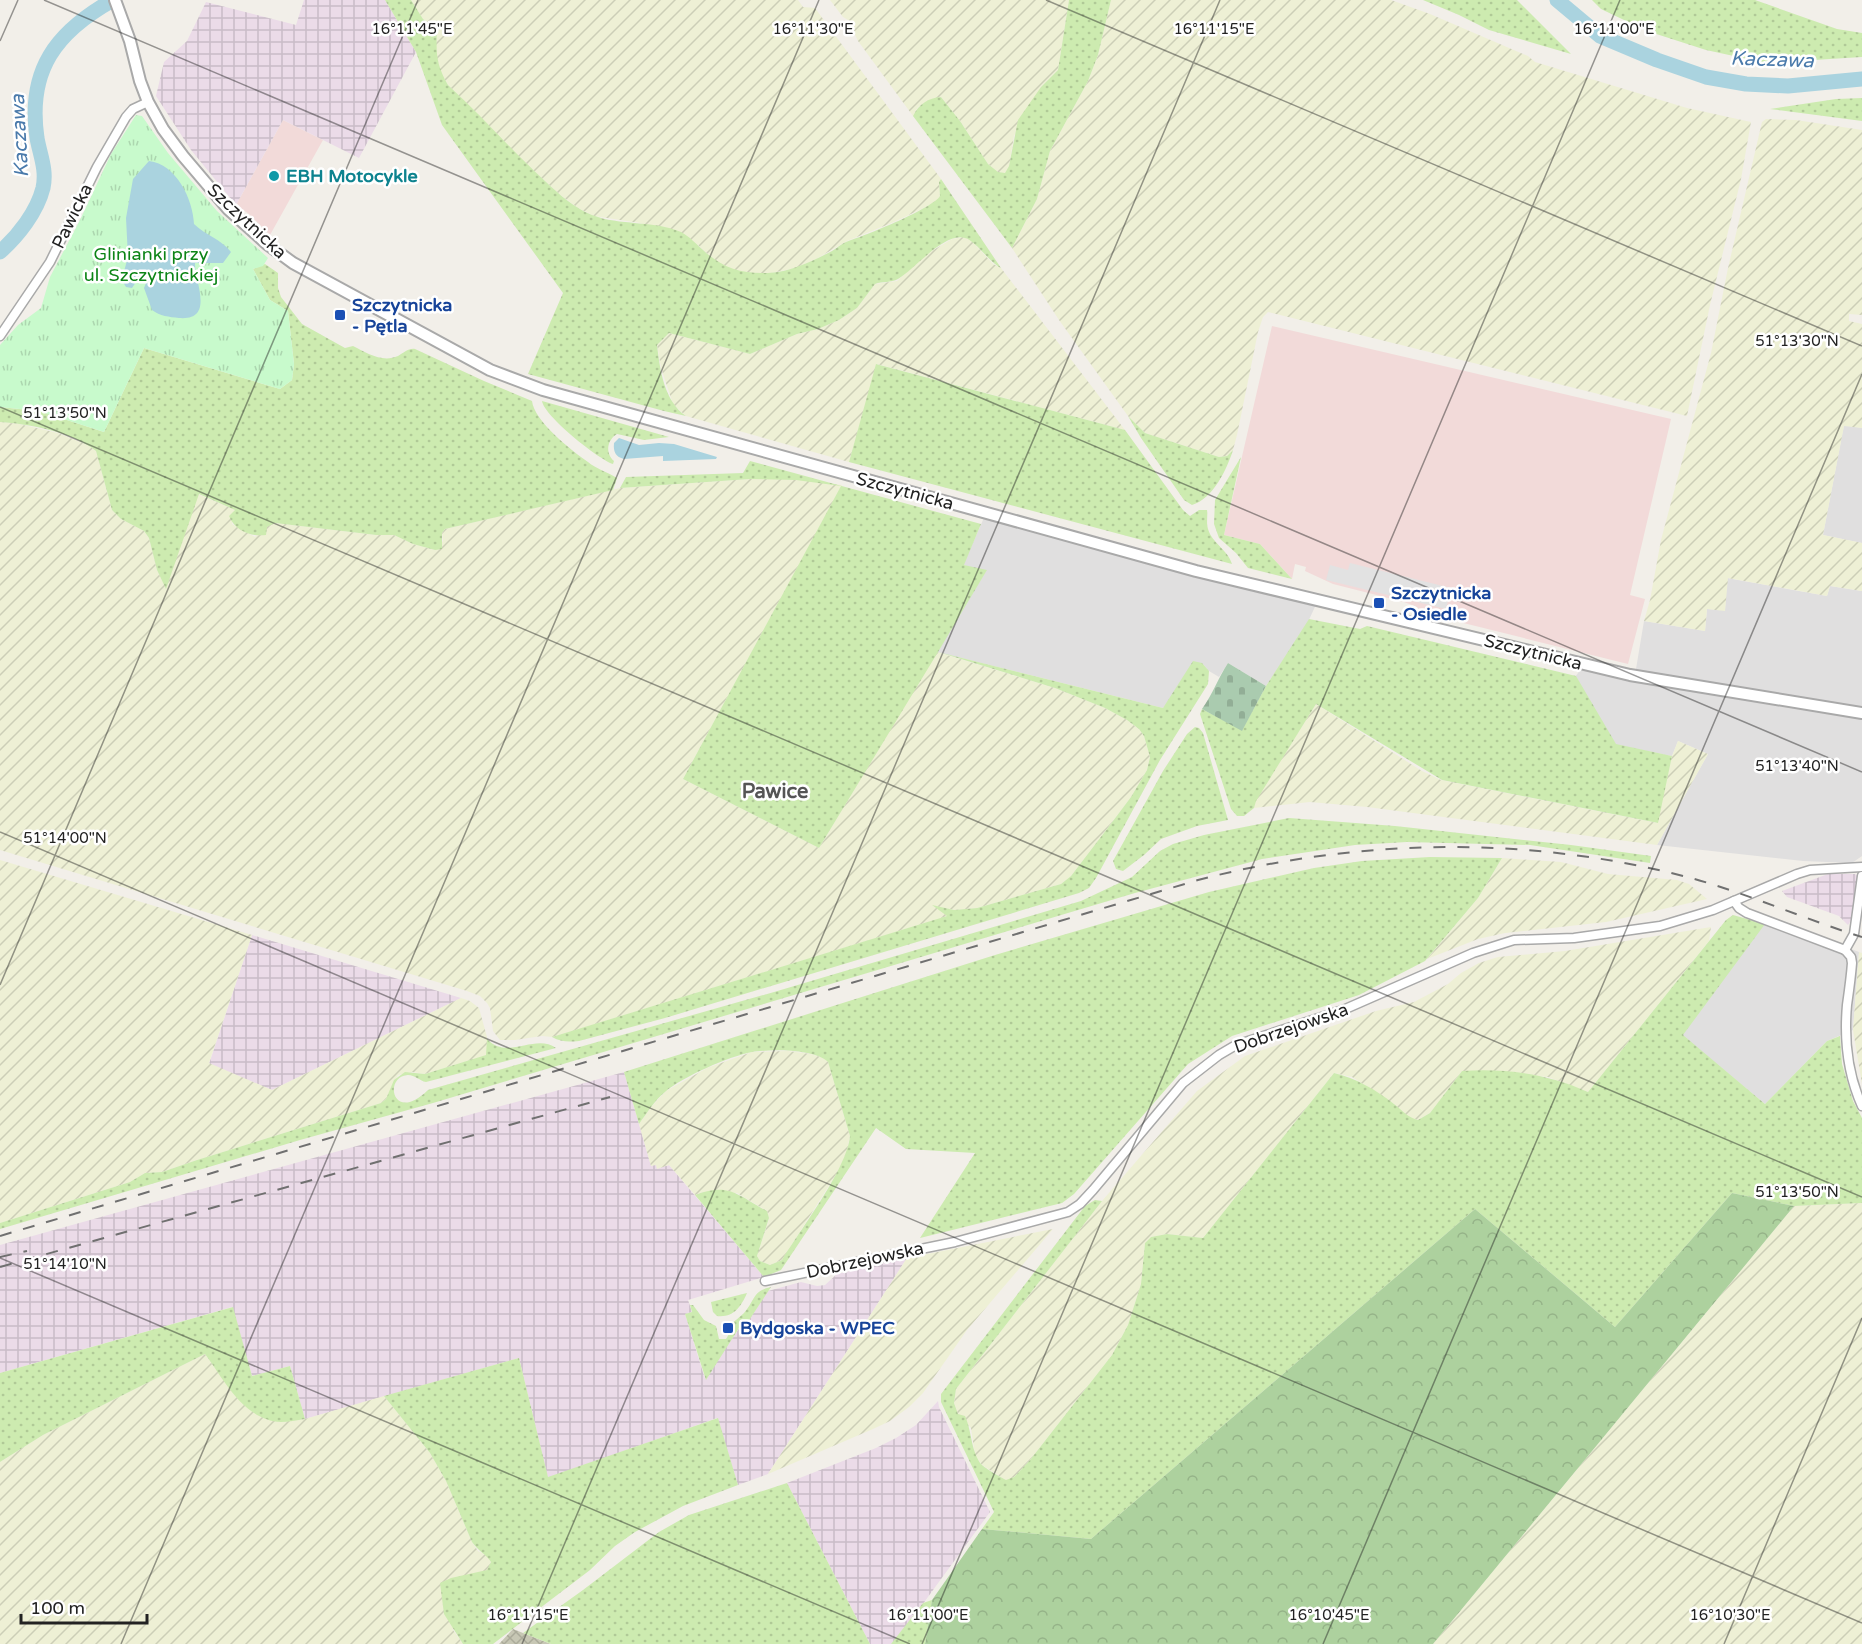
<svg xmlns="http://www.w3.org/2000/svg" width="1862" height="1644" font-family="'Varela Round',sans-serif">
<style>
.residential{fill:#e0dfdf}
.commercial{fill:#f2dad9}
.industrial{fill:url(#industrial-grid)}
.construction{fill:url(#construction-cross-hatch)}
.farmland{fill:url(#farmland-furrows)}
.grass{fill:url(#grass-dots)}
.forest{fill:url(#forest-crowns)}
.cemetery{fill:url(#cemetery-stones)}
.park{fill:url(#park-tufts)}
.parking{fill:#e2e2e2}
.water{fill:#aad3df}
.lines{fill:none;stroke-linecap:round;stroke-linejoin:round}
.river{stroke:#aad3df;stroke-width:15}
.minor-casing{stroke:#a9a9a9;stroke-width:11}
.tertiary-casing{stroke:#a9a9a9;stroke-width:14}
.minor{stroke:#fff;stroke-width:8}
.tertiary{stroke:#fff;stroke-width:10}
.rail{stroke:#707070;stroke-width:2;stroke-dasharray:12 12;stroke-linecap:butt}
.ticks{fill:none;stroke:#222;stroke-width:1.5;stroke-opacity:0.45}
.culture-dot{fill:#0f9aa8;stroke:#fff;stroke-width:2}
.transit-dot{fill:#1a4fb4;stroke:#fff;stroke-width:2}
.labels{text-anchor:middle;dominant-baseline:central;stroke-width:5;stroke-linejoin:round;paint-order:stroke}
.culture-label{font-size:18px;font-weight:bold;fill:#0d838f;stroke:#fff;text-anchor:start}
.street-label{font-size:18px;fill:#222;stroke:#fff}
.park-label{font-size:18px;fill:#0c8416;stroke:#fff}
.transit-label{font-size:18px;font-weight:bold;fill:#164399;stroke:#fff;text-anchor:start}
.water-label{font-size:20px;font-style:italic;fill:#4a7aab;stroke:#fff}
.neighbourhood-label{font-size:20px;font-weight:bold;fill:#555;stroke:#fff}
.ticks-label{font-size:15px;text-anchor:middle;fill:#222;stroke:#fff;stroke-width:5;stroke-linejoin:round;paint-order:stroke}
</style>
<defs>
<pattern id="industrial-grid" width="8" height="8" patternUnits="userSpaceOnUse" patternTransform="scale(1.5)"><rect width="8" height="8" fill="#ebdbe8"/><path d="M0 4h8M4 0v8" fill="none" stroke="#c9bcc7"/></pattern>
<pattern id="construction-cross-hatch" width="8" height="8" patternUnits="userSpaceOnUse" patternTransform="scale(1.5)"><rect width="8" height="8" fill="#c7c7b4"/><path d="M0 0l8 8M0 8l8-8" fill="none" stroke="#abab9a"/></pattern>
<pattern id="farmland-furrows" width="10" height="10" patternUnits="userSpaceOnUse" patternTransform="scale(1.5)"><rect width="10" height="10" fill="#eef0d5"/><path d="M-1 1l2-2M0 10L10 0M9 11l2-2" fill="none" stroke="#ccceb7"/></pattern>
<pattern id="grass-dots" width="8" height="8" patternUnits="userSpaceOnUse" patternTransform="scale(1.5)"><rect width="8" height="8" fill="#cdebb0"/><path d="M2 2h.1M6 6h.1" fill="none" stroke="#b0c997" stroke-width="1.8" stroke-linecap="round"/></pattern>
<pattern id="forest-crowns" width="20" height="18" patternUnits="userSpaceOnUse" patternTransform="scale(1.5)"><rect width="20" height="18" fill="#add19e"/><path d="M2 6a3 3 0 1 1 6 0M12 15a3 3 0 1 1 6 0" fill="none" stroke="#95b388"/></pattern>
<pattern id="cemetery-stones" width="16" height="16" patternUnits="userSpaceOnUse" patternTransform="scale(1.5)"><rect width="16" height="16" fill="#aacbaf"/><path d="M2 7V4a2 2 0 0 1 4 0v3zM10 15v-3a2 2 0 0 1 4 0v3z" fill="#92ae96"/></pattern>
<pattern id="park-tufts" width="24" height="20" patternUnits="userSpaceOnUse" patternTransform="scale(1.5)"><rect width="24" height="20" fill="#c8facc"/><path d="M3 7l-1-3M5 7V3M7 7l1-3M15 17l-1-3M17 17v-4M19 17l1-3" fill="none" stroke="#acd6af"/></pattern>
</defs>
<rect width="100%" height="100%" fill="#f2efe9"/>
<g class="residential">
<path d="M1844 425 1862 428V543L1823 535Z"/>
<path d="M987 511 1164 558 1320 596 1307 624 1266 686 1228 663 1219 677 1209 671 1202 663 1163 708 937 652 986 571 963 565Z"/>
<path d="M1727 578 1827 596 1830 586 1862 591V856L1852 863 1803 861 1657 845 1708 754 1678 741 1672 756 1616 745 1575 677 1581 669 1634 681 1644 621 1705 631 1707 609 1725 610Z"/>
<path d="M1769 917 1859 952 1853 1030 1827 1041 1765 1104 1682 1035Z"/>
</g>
<g class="commercial">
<path d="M283 120 323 140 270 235 249 214 236 205Z"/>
<path d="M1272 326 1671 419 1630 595 1645 599 1628 664 1423 613 1417 607 1404 602 1333 584 1305 571 1306 567 1295 564 1292 579 1260 544 1224 535Z"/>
</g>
<g class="industrial">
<path d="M304 0H385L416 52 359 158 283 120 236 205 191 150 156 96 164 62 187 41 206 2 296 25Z"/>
<path d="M1828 874H1855L1858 876 1854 916 1848 925 1839 916 1787 897 1782 891Z"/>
<path d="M252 935 461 998 272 1090 209 1064Z"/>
<path d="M624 1072 651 1166 656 1164 657 1168 669 1165 764 1277 688 1300 692 1312 685 1314 705 1379 740 1327 742 1330 768 1291 801 1282 817 1286 825 1285 837 1274 907 1258 768 1474 738 1485 717 1418 548 1478 519 1358 305 1419 290 1366 252 1376 232 1307 0 1373V1245Z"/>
<path d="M938 1401 939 1407 990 1512 898 1638 891 1644H870L787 1483 876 1448 896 1438 916 1425Z"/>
</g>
<path class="construction" d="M513 1629 523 1633 551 1644H499Z"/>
<g class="farmland">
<path d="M411 0H798L803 7 815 8 941 179 939 182 940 196 937 201 932 204 894 222 847 241 816 259 796 268 771 273H749L730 270 713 259 698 245 640 223 594 216 578 208 559 194 521 159 448 85 440 71 435 51 437 30 423 19Z"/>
<path d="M830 0H1069L1058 70 1041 87 1014 136 1009 166 1005 174 998 172 988 164 960 121 941 97 926 102 918 107 913 116 858 41 853 31V23L843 17Z"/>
<path d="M1111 0H1391L1430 14 1528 56 1535 62 1687 108 1751 122 1741 179 1710 305 1687 416 1268 312 1263 317 1258 332 1237 435 1233 450 1227 456 1219 457 1145 433 1128 416 1059 320 1012 248 1037 199 1050 151 1088 81 1098 55Z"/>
<path d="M1766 119 1796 120 1862 130V315L1849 314V321L1862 324V428L1844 426 1823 535 1862 543V591L1830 586 1827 596 1728 578 1725 611 1707 609 1705 631 1644 621 1650 600 1661 540 1711 353 1728 268 1762 122Z"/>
<path d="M963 237 971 240 993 264 1001 268 1125 430 877 364 849 462 686 416 673 404 661 368 657 345 669 333 750 354 797 334 818 329 839 320 857 308 875 284 897 281 925 255 952 239Z"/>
<path d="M0 422 19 424 58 433 88 445 96 451 112 510 121 519 144 531 149 538 157 570 166 588 198 494 235 510 232 524 255 537 267 526 275 523 376 535H394L413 544 435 550 443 541 442 533 445 529 620 488 750 479H796L842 485 683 779 819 848 937 652 1055 688 1105 708 1127 720 1139 729 1144 736 1150 757 1147 770 1131 797 1113 821 1071 876 1061 884 977 908 954 910 934 906 948 916 566 1033 552 1037 542 1036 515 1040H500L493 1031 490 1008 487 1003 480 996 467 991 0 850Z"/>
<path d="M1316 704 1422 771 1441 780 1657 823 1672 756 1678 741 1708 754 1657 845 1367 807 1310 802 1254 808 1255 801Z"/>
<path d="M1502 858 1561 862 1608 874 1677 880 1689 884 1707 899 1606 922 1505 933 1478 939 1427 959 1478 898Z"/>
<path d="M0 860 252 935 209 1063 272 1090 461 998 470 1001 479 1008 487 1037V1055L425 1074 412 1072 398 1075 386 1099 381 1103 197 1160 162 1172 145 1173 130 1182 0 1223Z"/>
<path d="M1711 927 1709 941 1588 1092 1548 1077 1462 1071 1430 1113 1418 1120 1409 1118 1394 1104 1352 1077 1334 1073 1203 1238 1167 1234 1151 1237 1145 1243 1141 1284 1128 1325 1112 1355 1030 1460 1014 1477 1007 1481 982 1465 975 1455 971 1428 958 1414 954 1403 956 1389 1102 1201 1197 1091 1245 1056 1376 1011 1414 1002 1448 984 1461 973 1479 963 1498 957 1565 951Z"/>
<path d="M1859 952 1862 953V1084L1853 1030Z"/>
<path d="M788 1051 811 1054 824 1058 828 1062 850 1136 846 1156 835 1176 782 1260 770 1265 760 1261 757 1256 769 1219 767 1211 737 1193 703 1192 695 1195 669 1165 657 1169 656 1165 651 1166 639 1124 651 1107 666 1091 707 1068 752 1052Z"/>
<path d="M1862 1203V1644H1433L1794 1206Z"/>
<path d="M1053 1229 967 1330 923 1393 909 1407 890 1421 873 1429 768 1474 907 1258Z"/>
<path d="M205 1354 215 1368 279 1422 305 1419 384 1396 430 1453 446 1481 472 1542 478 1551 486 1555 491 1562 488 1570 479 1573 453 1630 463 1644H0V1462L43 1435Z"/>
</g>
<g class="grass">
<path d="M385 0H411L423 19 437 30C436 53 436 64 448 85 482 116 511 150 545 181 559 194 574 208 592 215 620 226 653 220 681 232 689 236 696 244 702 249 722 268 741 274 768 273 791 272 812 261 832 251 838 247 844 242 851 240 867 235 933 208 940 196L939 182 941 179 1001 268C989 262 975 240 965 238 944 232 914 270 898 279 891 283 883 281 875 284L857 308 839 320 818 329 797 334 750 354 669 333 657 345C660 370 664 401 686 416L664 411 528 374 563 293 442 125 416 52Z"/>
<path d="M1069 0H1111L1098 55 1088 81 1050 151 1037 199 1012 248 913 116C919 104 928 98 941 97L960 121 988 164 998 172 1005 173 1009 166 1018 120 1041 87 1058 70Z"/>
<path d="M1423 0H1517L1571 54 1489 30 1459 15Z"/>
<path d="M1592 0H1755L1837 29 1862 33V57L1766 63 1706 50 1647 31 1601 9Z"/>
<path d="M1862 98V121L1770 109 1836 99Z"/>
<path d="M265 264 278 273V288L281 297 302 324 345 348 353 346C367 353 382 363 398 356 404 353 408 348 415 349L484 381 532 401C534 421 571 450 588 462 596 469 608 472 617 478L613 490 445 529 442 533V549L435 550 413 544 394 535H376L275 523 267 527 266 535C251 537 235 531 229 516L235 510 199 494 166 589 157 570 149 538 144 531 121 519 112 510 96 451C73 432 29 424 0 422V407L39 411 104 432 144 348 280 389 292 380 294 364 288 311 270 300 253 269Z"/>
<path d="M876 364 1125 430 1183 510 1190 516 1199 510H1207C1208 516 1206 522 1208 529 1212 543 1228 550 1232 564L849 462Z"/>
<path d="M542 401 669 437 644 440 617 434C607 440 605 453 614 461L613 464C598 459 544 416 542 401Z"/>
<path d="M1128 416 1145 433 1219 457 1227 456 1233 450C1227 469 1213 499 1192 505L1184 500 1141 438Z"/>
<path d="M1241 457 1224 535 1260 544 1292 579 1248 568 1236 553 1219 538 1214 524 1215 500Z"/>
<path d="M750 461 981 524 964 565 987 570 938 652 1163 708 1193 661 1202 663 1209 671 1208 684 1160 760 1096 878 1089 888 1079 893 665 1018 579 1041C568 1042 561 1042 552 1037L947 916 932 905 954 910 977 908 1061 884 1071 876 1113 821 1131 797 1147 770 1150 757 1144 736 1139 729 1127 720 1105 708 1055 688 938 652 819 848 683 779 841 486 796 480 750 479 620 488 626 477 743 473Z"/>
<path d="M1309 619 1360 629 1367 626 1576 676 1616 744 1672 756 1658 823 1442 780 1316 704 1256 801 1254 808 1244 816H1237L1231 809 1200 714 1202 709 1242 730 1266 686Z"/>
<path d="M1195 727 1199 728 1203 733 1228 820 1197 826 1161 839 1144 855 1123 871 1116 869 1113 861 1163 771 1187 734Z"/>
<path d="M1289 818 1395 826 1571 845 1651 856 1650 863 1530 845 1407 842 1355 845 1262 859 1135 893 433 1103 300 1140 0 1229V1223L130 1182 145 1173 162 1172 197 1160 381 1103 386 1099 394 1080 405 1072 425 1074 486 1055 487 1039C507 1061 535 1033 556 1048L426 1082C420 1081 415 1075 408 1075 383 1076 392 1125 428 1090L774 992 1081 901 1132 877 1160 851 1173 844 1204 835Z"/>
<path d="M1430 857 1502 858 1478 898 1425 961 1359 995 1232 1036 1188 1064 1074 1194 1062 1203 920 1238 975 1153 906 1149 876 1128 781 1270 764 1277 695 1195C730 1182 738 1196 767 1211L769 1218 757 1256 760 1261 770 1265 782 1260C800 1230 847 1169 850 1136L828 1062C814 1049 771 1049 752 1052 730 1056 682 1077 665 1092 654 1101 647 1113 639 1124L624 1072 995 955 1209 892 1314 868 1362 861Z"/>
<path d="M1733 915 1765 924 1683 1035 1765 1104 1827 1041 1840 1036 1842 1064 1853 1101 1862 1118V1203L1794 1206 1732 1193 1615 1327 1475 1209 1091 1539 982 1529 994 1512 941 1402V1394L1085 1206 1095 1200 1102 1201 956 1389 954 1403 958 1414 965 1416C972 1431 971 1453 982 1465 989 1471 999 1476 1006 1480L1014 1477 1030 1460 1112 1355 1128 1325 1141 1284 1145 1243 1151 1237 1167 1234 1203 1238 1334 1073C1356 1078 1376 1090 1394 1104 1403 1111 1407 1117 1418 1120L1430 1113 1462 1071C1506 1068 1548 1074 1588 1092L1726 920Z"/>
<path d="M771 1287 742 1331 739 1328 706 1380 685 1314 692 1312 690 1305H693L704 1320 716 1326 719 1339H726L729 1334 728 1326C733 1322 739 1318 744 1313 755 1301 752 1291 771 1287Z"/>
<path d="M747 1293C741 1307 733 1318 717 1316L713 1312 711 1302Z"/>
<path d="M233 1307 252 1376 290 1366 305 1419C297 1420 288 1422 281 1422 244 1421 223 1378 205 1354L43 1435 0 1462V1373Z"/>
<path d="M519 1358 548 1477 718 1418 738 1485 683 1506 635 1532 615 1546 590 1570 493 1644H463L444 1614 440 1583 451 1578 487 1570 491 1562C486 1554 478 1551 472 1542L446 1481 430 1453 384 1396Z"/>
<path d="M787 1483 870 1644H551L523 1633 583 1590 659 1532 689 1515Z"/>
<path d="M932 1600 925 1644H891L923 1603Z"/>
</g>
<path class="forest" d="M1732 1193 1794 1206 1433 1644H925L932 1600 982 1529 1091 1539 1475 1209 1615 1327Z"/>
<path class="cemetery" d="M1228 663 1266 686 1242 731 1202 709C1213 694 1218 678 1228 663Z"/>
<path class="park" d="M136 115 142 116 168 153 217 211 268 258 263 266 253 269 270 300 288 311 294 364 292 380 280 389 144 348 104 432 39 411 0 407V345L18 325 41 308 50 277 80 220 111 154Z"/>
<path class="parking" d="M1350 563 1451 588 1446 609 1326 580 1330 565 1348 570Z"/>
<g class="water">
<path d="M149 161C176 164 193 199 194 224 205 235 221 239 231 252L223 263H195C194 280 216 321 179 318 169 317 160 316 152 310L144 288 148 278 146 275 142 274C137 277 136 283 132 288L126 287 123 282V275L128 257 126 218 133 179Z"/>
<path d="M619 438 639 445 659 443 674 444 717 457 716 459 663 461V456L624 459C616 457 613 452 614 443Z"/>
</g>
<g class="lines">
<g class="river">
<path d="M1557 0 1600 36 1657 60 1706 77 1746 84 1788 86 1862 79"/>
<path d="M0 252C18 236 37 212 43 188 47 170 40 155 37 138 27 70 56 32 113 0"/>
</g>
<defs>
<g id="minor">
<path d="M0 336 50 262 97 167 126 117 133 109 148 102"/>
<path d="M1734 901 1739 908 1747 913 1845 950"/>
<path d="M1845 950 1851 957 1852 963C1851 977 1849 991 1847 1005 1844 1039 1848 1075 1862 1106"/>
<path d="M1845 950 1854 934 1862 876"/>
<path d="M765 1281 955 1242 1068 1212 1080 1204 1093 1190 1183 1083 1219 1055 1236 1045 1343 1010 1473 953 1514 940 1574 938 1660 926 1713 910 1797 874 1810 870 1862 867"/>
</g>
<path id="tertiary" d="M115 0 130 41 140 81 148 102 163 129 183 156 228 209 267 244 293 263 490 370 543 390 1196 571 1630 675 1862 713"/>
</defs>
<use href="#minor" class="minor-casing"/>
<use href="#tertiary" class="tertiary-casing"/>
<use href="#minor" class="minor"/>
<use href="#tertiary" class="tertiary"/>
<g class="rail">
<path d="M0 1236 1198 880C1359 838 1529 835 1691 878 1749 894 1804 919 1862 937"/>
<path d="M0 1257 27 1251"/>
<path d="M0 1267 610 1097"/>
</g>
</g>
<path class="ticks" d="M44 0 1862 772M1046 0 1862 346M0 41 18 0M0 407 1862 1197M0 832 1862 1623M0 985 418 0M0 1258 910 1644M121 1644 819 0M522 1644 1220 0M922 1644 1620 0M1323 1644 1862 374M1724 1644 1862 1318"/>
<circle class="culture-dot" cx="274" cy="176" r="6"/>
<g class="transit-dot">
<rect x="334" y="309" width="12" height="12" rx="3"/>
<rect x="1373" y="597" width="12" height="12" rx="3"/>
<rect x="722" y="1322" width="12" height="12" rx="3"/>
</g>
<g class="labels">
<g class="culture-label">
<text x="286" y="176">EBH Motocykle</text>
</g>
<g class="street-label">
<text transform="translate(72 216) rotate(-64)">Pawicka</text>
<text transform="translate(247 221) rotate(43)">Szczytnicka</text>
<text transform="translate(905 491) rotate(15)">Szczytnicka</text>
<text transform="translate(1533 652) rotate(14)">Szczytnicka</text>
<text transform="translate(1291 1028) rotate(-19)">Dobrzejowska</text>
<text transform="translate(865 1260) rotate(-12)">Dobrzejowska</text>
</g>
<g class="park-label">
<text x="151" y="254">Glinianki przy<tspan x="151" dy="21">ul. Szczytnickiej</tspan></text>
</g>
<g class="transit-label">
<text x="352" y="305">Szczytnicka<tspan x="352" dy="21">- Pętla</tspan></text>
<text x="1391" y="593">Szczytnicka<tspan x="1391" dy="21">- Osiedle</tspan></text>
<text x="740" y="1328">Bydgoska - WPEC</text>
</g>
<g class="water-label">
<text transform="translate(1772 60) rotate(2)">Kaczawa</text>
<text transform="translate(20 136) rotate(-93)">Kaczawa</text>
</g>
<g class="neighbourhood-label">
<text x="775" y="792">Pawice</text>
</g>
</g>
<g class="ticks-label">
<text x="412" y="34">16°11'45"E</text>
<text x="813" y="34">16°11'30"E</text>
<text x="1214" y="34">16°11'15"E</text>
<text x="1614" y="34">16°11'00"E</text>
<text x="1797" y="346">51°13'30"N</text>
<text x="65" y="418">51°13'50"N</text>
<text x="1797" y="771">51°13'40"N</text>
<text x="65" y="843">51°14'00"N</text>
<text x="1797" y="1197">51°13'50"N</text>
<text x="65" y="1269">51°14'10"N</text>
<text x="528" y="1620">16°11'15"E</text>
<text x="928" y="1620">16°11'00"E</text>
<text x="1329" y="1620">16°10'45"E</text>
<text x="1730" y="1620">16°10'30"E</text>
</g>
<path d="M21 1614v9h126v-9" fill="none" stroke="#222222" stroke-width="3"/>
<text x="30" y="1614" font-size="18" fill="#222222" stroke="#ffffff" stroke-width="4.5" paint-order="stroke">100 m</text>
</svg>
